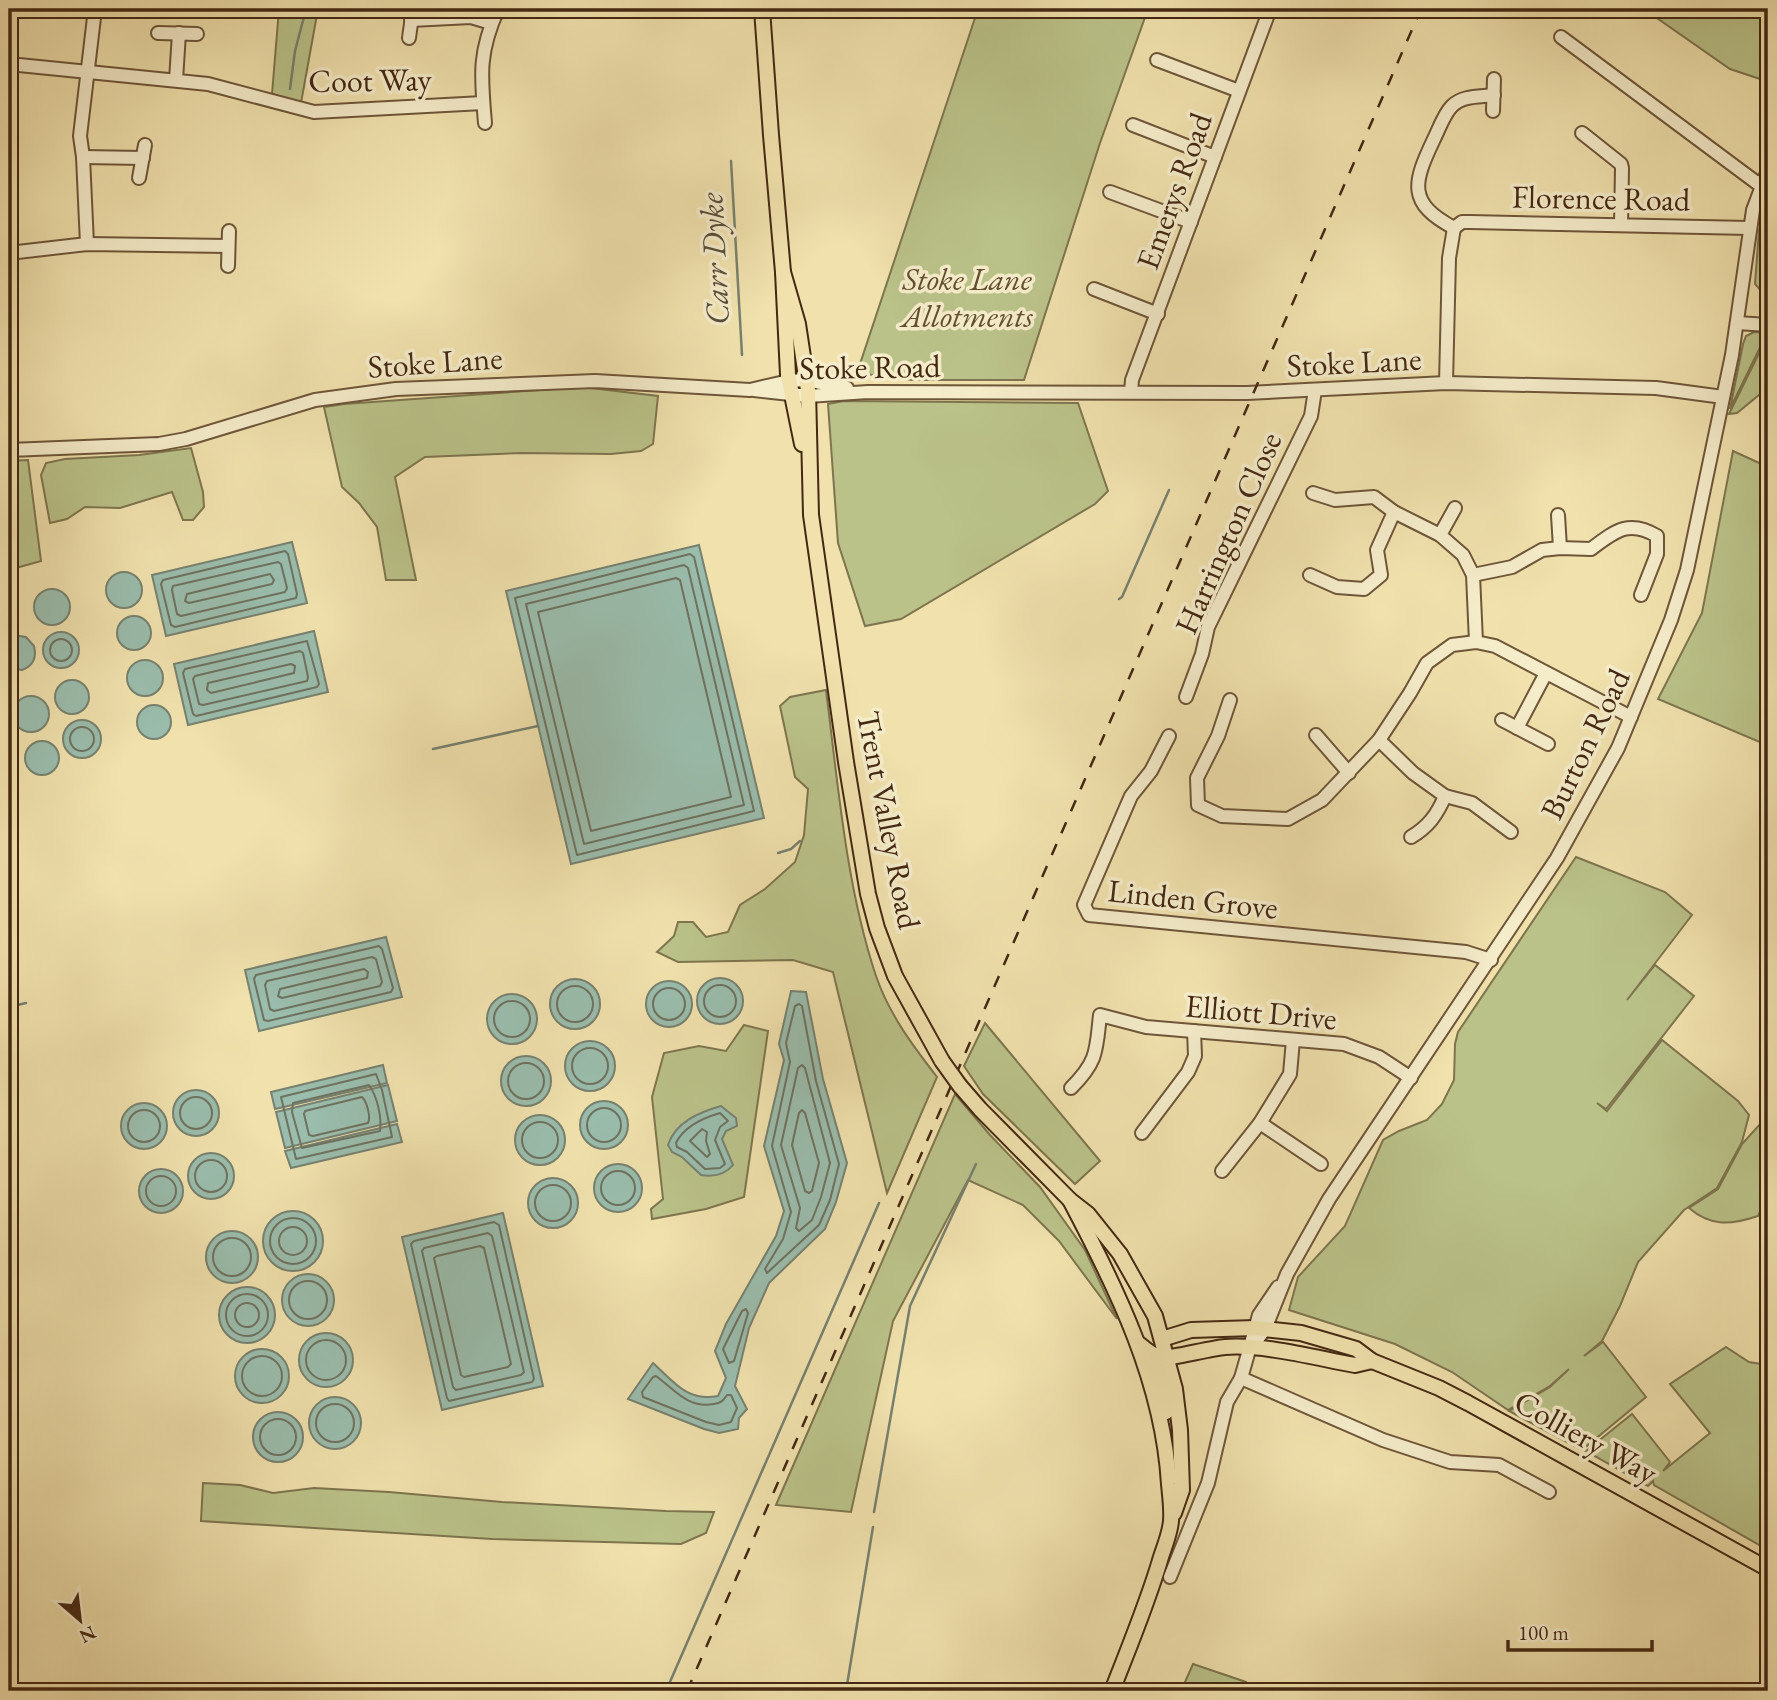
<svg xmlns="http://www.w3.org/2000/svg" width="1777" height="1700" font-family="'EB Garamond',serif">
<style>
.green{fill:#bac289;stroke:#7e754e;stroke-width:2}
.water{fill:#9abdad;stroke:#77816f;stroke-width:2}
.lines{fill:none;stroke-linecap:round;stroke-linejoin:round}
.shore{stroke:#6e7260;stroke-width:2}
.stream{stroke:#77816f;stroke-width:2.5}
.minor-casing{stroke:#6e5639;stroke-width:16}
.major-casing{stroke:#432812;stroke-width:18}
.minor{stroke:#f5ecca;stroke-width:12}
.major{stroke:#f0e1ad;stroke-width:14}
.rail{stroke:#432812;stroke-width:2.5;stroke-dasharray:12 12;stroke-linecap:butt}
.major-bridge-casing{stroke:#432812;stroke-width:18;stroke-linecap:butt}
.major-bridge{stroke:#f0e1ad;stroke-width:14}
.labels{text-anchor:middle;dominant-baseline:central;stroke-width:7;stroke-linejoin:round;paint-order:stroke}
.street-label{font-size:32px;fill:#432812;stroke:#f5ecca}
.park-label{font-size:32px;font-style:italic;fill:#614e30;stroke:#f5ecca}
.water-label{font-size:33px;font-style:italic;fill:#594d39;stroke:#f5ecca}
</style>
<rect width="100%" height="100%" fill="#f0e1ad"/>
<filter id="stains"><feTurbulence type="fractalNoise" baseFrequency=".00286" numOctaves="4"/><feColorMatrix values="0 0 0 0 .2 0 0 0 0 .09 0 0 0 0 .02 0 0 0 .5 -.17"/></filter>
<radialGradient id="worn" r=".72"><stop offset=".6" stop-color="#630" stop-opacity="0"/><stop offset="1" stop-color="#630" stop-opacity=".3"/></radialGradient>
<g class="green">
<path d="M279 9H318L301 103 272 94Z"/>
<path d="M978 9H1148L1100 143 1024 380H912L857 373Z"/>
<path d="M1644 9H1768V91L1760 89 1763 80 1730 69Z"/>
<path d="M1768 195V299L1755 284 1759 230Z"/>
<path d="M1754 332 1767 333 1730 409 1743 344 1746 336Z"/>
<path d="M1768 335 1763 367 1765 390 1737 413 1729 414Z"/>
<path d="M582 387 658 396 653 444 641 451 611 454 521 453 425 457 395 477 416 580H386L377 527 359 503 342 487 324 407 344 404Z"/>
<path d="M844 401 1078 403 1108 491 1095 504 901 619 865 626 838 543 828 404Z"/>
<path d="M191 448 203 492 204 507 193 520H183L172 492 120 508 85 507 67 519 50 523 41 475 46 463 65 459 139 455Z"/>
<path d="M1733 451 1768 467V742L1762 743 1658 699 1702 613Z"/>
<path d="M28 460 41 561 9 570V461Z"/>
<path d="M826 690C838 784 846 886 876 976 889 1014 913 1046 937 1077L887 1193 833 972 793 960 678 962 657 952 674 936 678 922H693L706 937 728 932 740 905 765 889 795 862 804 835 808 789 795 777 780 706 790 697Z"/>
<path d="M1576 857 1665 892 1692 915 1627 1000 1655 965 1694 996 1606 1109 1597 1103 1607 1111 1662 1040 1738 1101 1749 1115 1742 1142 1717 1188 1684 1210 1638 1262 1620 1306 1602 1341 1584 1356 1603 1342 1646 1397 1582 1450 1509 1411 1550 1387 1569 1369 1550 1386 1508 1410 1452 1372 1395 1344 1289 1310 1298 1277 1345 1226 1383 1140 1399 1131 1427 1120 1442 1104 1454 1080 1455 1044 1458 1032Z"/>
<path d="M985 1023 1100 1161 1075 1184 983 1094 964 1066Z"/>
<path d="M744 1025 768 1031 744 1197 706 1209 652 1219 651 1209 663 1199 652 1097 664 1053 699 1046 726 1051Z"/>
<path d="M955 1094 990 1135 1040 1187 1085 1250 1117 1319 1059 1241 1023 1205 968 1180 893 1321 851 1512 776 1505Z"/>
<path d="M1768 1120V1194L1758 1216C1731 1225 1711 1227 1689 1208L1718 1189 1742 1144 1761 1123Z"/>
<path d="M1726 1347 1749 1362 1768 1365V1550L1654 1485 1653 1481 1648 1486 1586 1451 1632 1414 1670 1462 1663 1471 1710 1433 1670 1384Z"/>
<path d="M203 1483 240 1485 273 1493 314 1488 389 1492 502 1502 666 1511 714 1512 706 1533 681 1544 492 1539 201 1521Z"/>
<path d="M1193 1664 1246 1682 1243 1691H1181Z"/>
</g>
<g class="water">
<path d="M292 542 307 603 166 636 152 575Z"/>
<path d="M699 545 764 818 571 864 506 591Z"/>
<circle cx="124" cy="590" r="18"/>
<circle cx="52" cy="607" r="18"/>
<circle cx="134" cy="633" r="17"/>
<path d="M314 631 328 692 188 725 174 664Z"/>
<circle cx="61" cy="650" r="18"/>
<path d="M13 635 26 637 34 646C37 658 33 666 22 670L9 668V638Z"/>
<circle cx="145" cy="678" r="18"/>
<circle cx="72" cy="697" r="17"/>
<circle cx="31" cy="714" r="18"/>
<circle cx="154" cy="722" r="17"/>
<circle cx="82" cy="739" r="19"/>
<circle cx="42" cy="758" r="17"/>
<path d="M386 937 402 997 259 1031 245 970Z"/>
<circle cx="720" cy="1001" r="23"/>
<circle cx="575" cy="1004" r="25"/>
<circle cx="669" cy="1004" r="23"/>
<path d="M791 991 806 992 823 1079 847 1163 836 1202 825 1229 769 1283 749 1328 735 1386 747 1409 739 1418 738 1429 719 1433 704 1429 628 1399 653 1363C674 1382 687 1402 718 1396L726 1378 715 1351 726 1324 776 1236 784 1211 764 1146 784 1060 779 1044Z"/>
<circle cx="512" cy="1019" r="25"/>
<circle cx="590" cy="1066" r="25"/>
<circle cx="526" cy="1081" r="25"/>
<path d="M383 1065 387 1083 275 1109 271 1092Z"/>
<path d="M388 1085 397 1121 285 1148 276 1112Z"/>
<circle cx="196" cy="1113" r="23"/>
<circle cx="604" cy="1125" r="24"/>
<circle cx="144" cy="1126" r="23"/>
<path d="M721 1106 736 1118 737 1126 726 1131 722 1139 733 1165C725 1175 714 1177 701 1175L682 1157 672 1152 668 1145C675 1122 700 1112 721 1106Z"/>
<circle cx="540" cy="1140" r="25"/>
<path d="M397 1124 402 1142 291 1168 285 1151Z"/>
<circle cx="211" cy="1176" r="23"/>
<circle cx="618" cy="1188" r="24"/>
<circle cx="161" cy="1191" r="22"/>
<circle cx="553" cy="1203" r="25"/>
<circle cx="293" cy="1241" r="30"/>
<path d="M503 1213 543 1386 442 1410 402 1237Z"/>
<circle cx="232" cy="1257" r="26"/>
<circle cx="308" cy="1300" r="26"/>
<circle cx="247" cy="1315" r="28"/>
<circle cx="326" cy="1360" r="27"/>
<circle cx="262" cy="1376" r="27"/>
<circle cx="335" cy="1423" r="26"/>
<circle cx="278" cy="1437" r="25"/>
</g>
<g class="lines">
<g class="shore">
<path d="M285 551 288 554 297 594 296 598 175 627 171 625 161 584 163 580Z"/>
<path d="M690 554 694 557 754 811 577 855 515 598Z"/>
<path d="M278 562 281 564 287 588 285 592 181 616 177 614 172 590 173 586Z"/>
<path d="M684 565 688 568 744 805 584 844 526 604Z"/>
<path d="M270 574 274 580 272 584 189 603 185 601 187 594Z"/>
<path d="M676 578 680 580 731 797 591 831 538 612Z"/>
<circle cx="61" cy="650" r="11"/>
<path d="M307 641 319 684 317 687 196 716 193 714 183 673 185 669Z"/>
<path d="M300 651 303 653 308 677 307 681 203 705 199 704 193 679 195 676Z"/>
<path d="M291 664 295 666 294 673 211 693 207 690 208 683Z"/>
<circle cx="82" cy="739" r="12"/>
<path d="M379 946 382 949 393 988 391 992 268 1021 264 1020 254 979 256 975Z"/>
<path d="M372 957 376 959 382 982 380 986 274 1011 270 1009 265 985 267 981Z"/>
<path d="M364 969 368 972 367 978 282 998 278 996 280 989Z"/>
<circle cx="720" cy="1001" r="16"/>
<circle cx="575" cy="1004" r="18"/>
<circle cx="669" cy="1004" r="16"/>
<circle cx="512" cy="1019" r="18"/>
<path d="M799 1004 802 1006 816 1081 839 1164 830 1200 819 1225 767 1273 765 1269 783 1239 791 1212 772 1146 790 1062 786 1043 795 1006Z"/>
<circle cx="590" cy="1066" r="18"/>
<circle cx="526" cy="1081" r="18"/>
<path d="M802 1065 805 1068 830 1163 821 1197 812 1220 799 1231 796 1228 800 1208 781 1145 798 1068Z"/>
<path d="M376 1074 382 1090 392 1137 296 1159 281 1097Z"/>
<path d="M369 1085C377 1096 382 1117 380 1131L302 1148 292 1112 293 1103Z"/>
<path d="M362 1097C367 1102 371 1117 368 1123L313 1136 309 1135 304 1114 305 1111Z"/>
<circle cx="196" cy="1113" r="16"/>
<circle cx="604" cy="1125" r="17"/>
<path d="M802 1110 805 1113 819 1163 812 1191 809 1193 805 1191 792 1145 799 1113Z"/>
<circle cx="144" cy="1126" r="16"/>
<path d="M720 1113 728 1121 720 1127 715 1140 725 1164 720 1168 705 1169 687 1152 677 1147 676 1143C684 1126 703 1118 720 1113Z"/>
<circle cx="540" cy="1140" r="18"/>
<path d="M702 1129 707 1132 706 1141 710 1154 707 1157 690 1141Z"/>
<circle cx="211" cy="1176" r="16"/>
<circle cx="618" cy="1188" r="17"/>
<circle cx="161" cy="1191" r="15"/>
<circle cx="553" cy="1203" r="18"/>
<circle cx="293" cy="1241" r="23"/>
<path d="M494 1222 499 1225 534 1379 532 1382 449 1401 447 1398 411 1244 414 1241Z"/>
<circle cx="293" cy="1241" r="14"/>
<path d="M488 1233 492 1236 524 1372 521 1375 456 1390 453 1387 422 1251 424 1248Z"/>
<circle cx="232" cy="1257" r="19"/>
<path d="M480 1246 484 1248 511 1364 508 1367 464 1377 461 1375 434 1258 437 1256Z"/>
<circle cx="308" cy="1300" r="19"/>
<circle cx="247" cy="1315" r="21"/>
<circle cx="247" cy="1315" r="12"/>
<path d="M746 1309 748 1313 734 1361 729 1363 723 1349 742 1311Z"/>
<circle cx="326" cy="1360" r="20"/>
<circle cx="262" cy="1376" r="20"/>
<path d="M656 1376C675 1390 688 1409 714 1404 721 1403 723 1401 727 1395H731L737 1408 731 1422 719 1425 706 1422 643 1397 642 1392 653 1377Z"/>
<circle cx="335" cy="1423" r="19"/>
<circle cx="278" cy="1437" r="18"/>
</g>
<g class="stream">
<path d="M290 89 295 51 306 9"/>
<path d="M731 161 742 355"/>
<path d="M1119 599 1122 597 1169 490"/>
<path d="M433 749 538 726"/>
<path d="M778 853 791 849 800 841"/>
<path d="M9 1007 26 1003"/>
<path d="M874 1512 910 1306 976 1164"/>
<path d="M666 1691 879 1203"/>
<path d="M846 1691 873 1527"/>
</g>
<defs>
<g id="minor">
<path d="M411 20 471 17 491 23"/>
<path d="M158 33 197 34"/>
<path d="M1561 37 1757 183 1763 181"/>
<path d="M409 38 413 9"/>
<path d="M1157 60 1239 91"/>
<path d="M9 64 208 84 314 112 483 103"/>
<path d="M176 80 179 33"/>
<path d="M1494 95C1480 97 1463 95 1452 106 1444 114 1439 129 1434 139 1413 183 1407 203 1454 228L1462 222H1470L1749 228"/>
<path d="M1493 111 1494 79"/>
<path d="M485 123C481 76 478 53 498 9"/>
<path d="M1133 125 1215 157"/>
<path d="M1582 133 1621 164 1622 168 1621 225"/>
<path d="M83 157 143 158"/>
<path d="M139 178 145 145"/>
<path d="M1110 192 1191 222"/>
<path d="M87 244 83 157 80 136 95 9"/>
<path d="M9 253 87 244 228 246"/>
<path d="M228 266 229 231"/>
<path d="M1094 289 1158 314"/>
<path d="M1737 323 1768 325"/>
<path d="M1446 383 1449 258 1454 228"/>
<path d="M754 390 808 396 868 392 1247 393 1446 383 1656 388 1723 397"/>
<path d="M1131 391 1132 380 1270 9"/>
<path d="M9 450 159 444 186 439 315 400 396 389 595 381 750 390 789 381 806 380 847 388"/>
<path d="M1313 493 1335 500 1374 497 1394 512 1440 535 1463 555 1473 575 1476 642"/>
<path d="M1558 515 1560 548"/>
<path d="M1440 535 1455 508"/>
<path d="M1310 575 1337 587 1364 589 1381 575 1377 550 1394 512"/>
<path d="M1473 575 1512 567 1542 550 1560 548 1591 549C1615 531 1629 519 1657 536V554L1641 595"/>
<path d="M1186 697 1202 654 1208 627 1311 416 1315 390"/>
<path d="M1230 700 1218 736 1197 778 1198 805 1222 816 1288 819 1322 800 1379 740 1410 693 1427 663 1452 645 1476 642 1495 646 1631 717"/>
<path d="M1502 720 1548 744"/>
<path d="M1517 728 1546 673"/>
<path d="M1316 735 1349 773"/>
<path d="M1169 736 1151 771 1131 796 1084 905 1089 915 1466 952 1491 960"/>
<path d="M1379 740 1413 773 1445 796 1472 803 1511 832"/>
<path d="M1411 837C1428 827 1437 815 1445 796"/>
<path d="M1071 1088C1098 1061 1096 1051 1100 1015L1146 1027 1344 1044 1379 1057 1411 1078"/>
<path d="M1260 1123 1321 1164"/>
<path d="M1142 1133 1188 1072 1195 1056 1194 1031"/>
<path d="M1222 1171 1260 1123 1290 1074 1293 1040"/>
<path d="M1251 1348 1265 1329 1287 1274 1329 1199 1557 858 1618 748 1671 620 1687 570 1732 355 1753 210 1768 170"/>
<path d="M1241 1378 1383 1440 1450 1462 1499 1465 1549 1492"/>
<path d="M1170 1577 1208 1483 1227 1402 1241 1378 1259 1315 1278 1287"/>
</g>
<g id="major">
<path d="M762 9 771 135 783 272 788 375 802 444"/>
<path d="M783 272 798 324 808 390 811 515 846 762 868 894 877 928 895 976 942 1061"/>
<path d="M960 1086 980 1109 1070 1200 1088 1214 1120 1254 1155 1316 1175 1389 1180 1430 1182 1490 1174 1513"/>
<path d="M1070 1200C1117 1289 1163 1382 1169 1484 1170 1496 1172 1509 1171 1521 1170 1533 1165 1545 1161 1557 1148 1602 1129 1647 1112 1691"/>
<path d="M1162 1339 1191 1330 1255 1328 1301 1333 1356 1349 1372 1361 1439 1388 1468 1403 1768 1569"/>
<path d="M1138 1343C1145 1349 1151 1355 1161 1358 1170 1359 1211 1348 1225 1347 1264 1344 1316 1358 1355 1365L1372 1361"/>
<path d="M1152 1357 1163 1394 1166 1412"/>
</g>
</defs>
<use href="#minor" class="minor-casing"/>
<use href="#major" class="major-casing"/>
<use href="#minor" class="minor"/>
<use href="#major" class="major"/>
<path class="rail" d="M687 1691 1421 9"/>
<defs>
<path id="major-bridge" d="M942 1061 960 1086"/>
</defs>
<use href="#major-bridge" class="major-bridge-casing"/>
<use href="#major-bridge" class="major-bridge"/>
</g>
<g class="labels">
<g class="street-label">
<text transform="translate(370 80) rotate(-1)">Coot Way</text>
<text transform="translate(1174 191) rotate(-70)">Emerys Road</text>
<text transform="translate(1601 198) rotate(1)">Florence Road</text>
<text transform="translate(435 362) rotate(-4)">Stoke Lane</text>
<text transform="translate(1354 362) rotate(-3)">Stoke Lane</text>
<text transform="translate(870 367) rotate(-1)">Stoke Road</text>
<text transform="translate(1228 533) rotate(-66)">Harrington Close</text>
<text transform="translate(1585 744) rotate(-64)">Burton Road</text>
<text transform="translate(889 820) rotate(79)">Trent Valley Road</text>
<text transform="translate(1193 899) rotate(6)">Linden Grove</text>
<text transform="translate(1261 1012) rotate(5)">Elliott Drive</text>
<text transform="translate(1586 1437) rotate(29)">Colliery Way</text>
</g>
<g class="park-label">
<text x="967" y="279">Stoke Lane<tspan x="967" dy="37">Allotments</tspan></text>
</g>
<g class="water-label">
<text transform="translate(714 259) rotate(-93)">Carr Dyke</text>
</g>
</g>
<rect width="1777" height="1700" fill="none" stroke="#f0e1ad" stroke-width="35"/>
<rect x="10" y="10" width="1756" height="1679" fill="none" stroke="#432812" stroke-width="3.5"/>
<rect x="18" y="18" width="1742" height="1665" fill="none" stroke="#432812" stroke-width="2"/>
<g transform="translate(80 1620) rotate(152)" stroke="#f5ecca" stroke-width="5" paint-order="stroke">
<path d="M0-5L12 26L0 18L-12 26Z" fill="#432812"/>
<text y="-10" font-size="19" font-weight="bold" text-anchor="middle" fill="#432812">N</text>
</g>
<path d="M1508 1640v10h144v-10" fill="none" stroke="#432812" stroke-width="3.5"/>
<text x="1518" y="1640" font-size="21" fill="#432812" stroke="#f5ecca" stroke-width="5" paint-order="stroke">100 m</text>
<rect width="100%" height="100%" filter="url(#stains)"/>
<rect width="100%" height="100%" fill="url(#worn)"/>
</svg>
